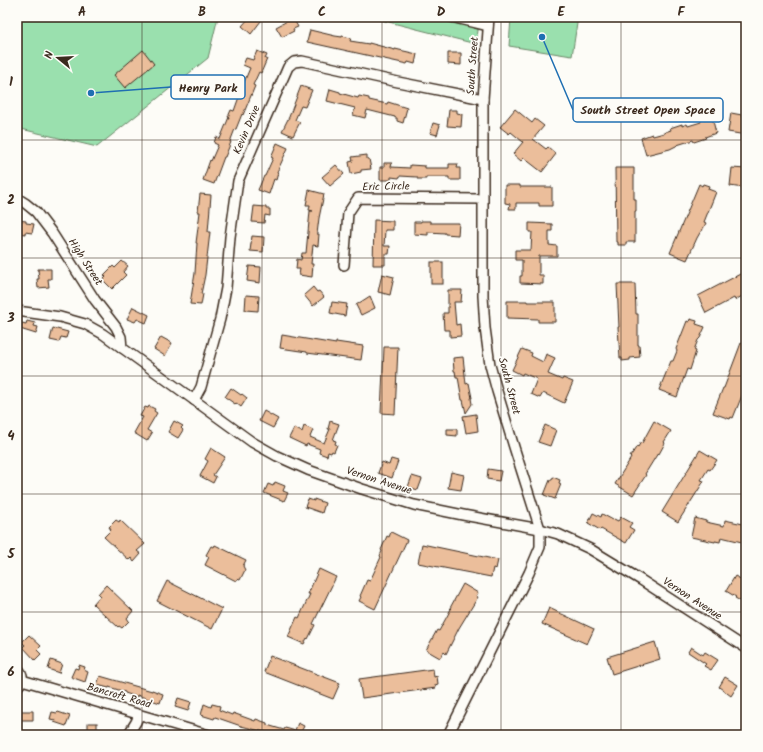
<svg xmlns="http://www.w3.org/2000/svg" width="763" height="752" font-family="Kalam,sans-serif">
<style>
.green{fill:#9ae0ae;stroke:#6a8566}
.building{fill:#ebbe9b;stroke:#3b2a1e}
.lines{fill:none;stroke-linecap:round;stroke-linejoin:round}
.minor-casing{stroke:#3b2a1e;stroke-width:12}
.minor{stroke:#fdfcf7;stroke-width:9}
.grid{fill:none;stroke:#3b2a1e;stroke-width:1;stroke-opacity:0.55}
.labels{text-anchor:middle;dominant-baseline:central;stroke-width:3.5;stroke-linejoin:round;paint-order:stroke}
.street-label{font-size:11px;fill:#3b2a1e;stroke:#fdfcf7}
.leader{fill:none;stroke:#1f6fb2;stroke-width:1.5}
.callout-dot{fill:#1f6fb2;stroke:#fdfcf7;stroke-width:1.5}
.callout{fill:#fdfcf7;stroke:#1f6fb2;stroke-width:1.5}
.callout-label{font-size:12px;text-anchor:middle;font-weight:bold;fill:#3b2a1e}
.neatline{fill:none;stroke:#3b2a1e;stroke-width:1.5}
.grid-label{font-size:13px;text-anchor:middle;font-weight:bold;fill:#3b2a1e}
</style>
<rect width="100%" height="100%" fill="#fdfcf7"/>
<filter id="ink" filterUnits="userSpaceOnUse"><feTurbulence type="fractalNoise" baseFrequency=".025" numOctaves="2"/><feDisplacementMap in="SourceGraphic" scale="8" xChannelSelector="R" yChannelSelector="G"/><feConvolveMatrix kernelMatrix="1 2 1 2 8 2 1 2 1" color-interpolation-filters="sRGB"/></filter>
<g filter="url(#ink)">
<g class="green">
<path d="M17 17H218L208 58 97 147 17 128Z"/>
<path d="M369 17H480L476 44Z"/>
<path d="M511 17H578L572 56 509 46Z"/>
</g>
<g class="building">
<path d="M250 17H264L251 34 242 26Z"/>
<path d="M293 18 298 27 293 29 294 31 282 37 276 27Z"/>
<path d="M310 30 335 36 342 37V36L351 38 350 41 369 44V43L395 50V49L417 54 415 64 408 62 407 64 307 42Z"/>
<path d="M143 50 154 64 125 88 114 75Z"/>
<path d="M257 51 267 55 265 59H267L261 73 259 72 253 85 255 86 243 115 242 114 236 129H235L230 142H231L225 157H224L214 184 203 180 210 160 211 161 218 145 214 143 216 137 220 139 229 117H228L231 110 234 111 240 94H239L250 68 243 65 246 58 253 60Z"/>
<path d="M448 53H461V65L448 64Z"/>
<path d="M301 86 312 90 305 107 301 106 295 120 300 122 293 136 282 131 289 117Z"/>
<path d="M330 89 340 92V93L358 98 359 96 369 98V100L387 104 388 102 407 108 403 123 397 121V118H395V117L367 110 365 118 353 115 355 108 327 101Z"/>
<path d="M515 109 532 123 535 119 544 126 533 139 546 149 548 147 556 154 542 172 524 158 521 161 513 154 523 142 511 132 509 134 500 127Z"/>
<path d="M449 110H457V113L462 114 461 127 447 126Z"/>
<path d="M731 113 742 115 743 116 746 117V135L728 132Z"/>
<path d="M712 117 716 133 705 137 706 138 694 142 693 140 677 145 676 146 670 149 646 155 641 138 652 134 653 136 664 133 665 132 671 130 670 128 682 124V126L687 124 688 126 701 122 700 120Z"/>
<path d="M433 123 440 125 437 135 430 133Z"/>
<path d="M277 143 288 148 277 172 278 173 276 180 274 179 269 194 258 190 264 176H265L273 158 271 157Z"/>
<path d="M367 155V159H369L371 169 361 170V172L351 174 349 162 353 161 352 157Z"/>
<path d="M384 163H392L391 167 410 168V165L425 166V168H449V164H458L457 168H460V180H449V177H426V179H417V177L400 176 399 178 391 177V180H380V167H384Z"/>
<path d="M336 165 344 174 330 186 322 177Z"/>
<path d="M615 168H634V199H636V211H635V242H626V245H618V242H616Z"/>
<path d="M732 168 746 169V187H743V188L730 186Z"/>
<path d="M699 184 702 186 703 184 709 186 708 189 716 192 704 222 706 223 702 231H701L697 238 687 260 670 253Z"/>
<path d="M505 185H520V187H552V206H539V203H516V209H509L510 204 505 203Z"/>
<path d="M309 190 324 194 319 218 317 234H319L318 246 313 245 311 264H313L312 277 299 275 300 269H296L297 259 301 260 302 253H306L310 211H313L309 210 310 205H306Z"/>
<path d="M200 194 211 195 208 232H210L205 275 201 294H203L201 305 190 304 195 273 197 243H196L200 212H198Z"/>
<path d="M254 206 266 207V209H270V216L265 215 264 223 252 222Z"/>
<path d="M17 220 26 221V223L34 224 32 233 25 232V234L17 233Z"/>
<path d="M374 220 393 221V230H385L384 246H390L389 254H385V265H373Z"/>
<path d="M421 221H430V223H459L458 235 445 234V233L428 232V235L414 234V222H421Z"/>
<path d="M529 223 552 224V231H549V245L557 246V256H539V275H543V284L520 283V276H522V260H515V250H531L532 232H529Z"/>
<path d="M252 236 264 237 263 252 250 251Z"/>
<path d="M122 261 128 266 123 272 126 275 112 289 103 280 106 277 104 275 113 266 115 268Z"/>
<rect x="431" y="262" width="12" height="22"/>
<path d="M249 266 261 267 260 283 247 281Z"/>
<path d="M38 269H51V279H48L49 287 38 288 37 279H39Z"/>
<path d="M746 271V294L735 300 734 298 706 313 698 296Z"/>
<path d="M382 274 394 277 390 295 378 292Z"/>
<path d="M617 284H635L636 314H638V345H639L640 357 630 358V360L622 361V358H620L618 327H619Z"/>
<path d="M313 287 317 292 319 291 324 297 313 306 304 295Z"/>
<path d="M448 290H462L461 302H454L456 325 460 324 461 336 450 337V330H444L443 313H448Z"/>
<path d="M246 295 259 296 258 311 245 310Z"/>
<path d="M370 296 375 308 361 315 356 305Z"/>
<path d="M507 301H527V302H555V322H538V319L507 318Z"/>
<path d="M332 302 347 304 345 316 330 313Z"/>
<path d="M133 307 149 315 146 323 137 319 135 322 127 319Z"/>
<path d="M690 319 697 321 696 324 705 327 700 338 698 340 694 350 696 351 690 370 687 369 677 397 659 390 671 361H673L677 351 676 349 687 321 689 322Z"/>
<path d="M27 321 35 323 34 326 38 327 36 334 20 329 22 323 26 324Z"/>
<path d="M53 328 68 332 66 338 61 337 59 342 50 340Z"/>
<path d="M282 335 336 344V342L363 346 361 360 307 353V352L280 348Z"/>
<path d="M161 337 172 343 165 356 154 349Z"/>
<path d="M741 343 746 346V389L745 388 733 418 731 417 730 419 713 413 723 388H724Z"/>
<path d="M384 347H398L395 414 381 413Z"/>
<path d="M522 349 532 353 531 356 543 362 546 354 555 358 548 374 562 380 563 378 573 382 564 403 543 393 540 398 531 394 537 379 523 373 522 375 512 370Z"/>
<path d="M463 357 466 384 469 383 472 398H471L472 404 466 413 463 400H462L458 377H456L455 371H454L453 358Z"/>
<path d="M231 388 241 395 242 394 247 398 241 407 236 403 235 404 225 397Z"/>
<path d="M149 406 155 409 154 411 157 413 147 430 152 433 147 441 134 433 143 417 140 416 145 407 148 408Z"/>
<path d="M264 411 278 419 273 428 259 421Z"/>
<path d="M476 414 478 431 466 433 463 416Z"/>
<path d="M174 421 183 426 181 428 183 430 178 438 168 432Z"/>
<path d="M330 421 339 424 333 440 336 441 335 444 337 445 334 452 332 451 331 453 328 452 327 456 319 453 320 449 307 444 306 446 289 438 294 428 302 432 304 426 313 430 310 437 324 443 330 429H328Z"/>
<path d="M654 421 671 431 664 442 665 443 659 454 658 453 645 474 646 475 633 495 615 484 631 458 630 457 637 446 638 447 641 442 642 443Z"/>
<path d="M545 425 556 430 550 446 538 442Z"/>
<path d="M447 429H457V436L447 435Z"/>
<path d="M211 448 225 457 213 475 216 477 213 483 200 476 208 461 205 459Z"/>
<path d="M700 450 717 460 710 470 708 469 701 480 704 481 678 522 662 512Z"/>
<path d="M391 459 398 461 392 478 378 473 382 462 389 465Z"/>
<path d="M488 469 501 471 499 481 487 479Z"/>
<path d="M451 472 464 475 461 490 448 488Z"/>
<path d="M412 476 422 479 418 490 408 487Z"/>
<path d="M553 477 560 480 559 483 561 484 555 499 544 495 550 480H552Z"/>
<path d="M275 482 285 486 283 491 288 493 284 501 264 493 268 484 273 486Z"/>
<path d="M308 499 314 501V499L325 503 322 513 305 507Z"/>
<path d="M593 513 601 517 602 514 613 520 614 519 618 521 621 517 632 523 629 527 634 530 626 543 601 529 600 530 588 523Z"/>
<path d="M695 518 706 521V522L724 526 725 520 743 524V526L746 527V543L721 537 720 542 715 541V542L691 537Z"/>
<path d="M116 520 119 522 120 520 145 544 137 551 141 554 134 562 131 558 129 560 104 537 111 530 109 527Z"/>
<path d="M391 532 407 540 375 609 359 601 361 597 360 596 367 580 370 581 381 557 380 556 382 551 381 550 387 536 389 537Z"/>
<path d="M422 544 498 560 496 569 493 568 491 577 418 563Z"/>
<path d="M215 545 246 560 243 566 245 570 240 580 237 579 236 581 205 565 209 557 206 555 211 546 214 547Z"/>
<path d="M319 569 336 577 313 624 315 625 308 639 307 638 304 644 288 637 297 617 299 618 310 594H308Z"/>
<path d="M735 576 746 582V604L735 598 736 597 726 591Z"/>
<path d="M167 581 222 609 212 629 157 601Z"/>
<path d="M463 584 478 593 476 596 478 597 459 628 446 654 444 652 440 658 426 650 437 630 439 631 451 609 450 608Z"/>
<path d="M106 585 133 611 127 618 129 621 122 628 119 626 118 627 93 604 100 596 98 594Z"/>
<path d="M549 608 594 629 587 644 542 624Z"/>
<path d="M29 635 41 646 37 650 41 654 35 660 23 647 25 645 22 642Z"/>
<path d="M655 642 660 659 612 674 607 657Z"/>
<path d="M691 647 703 655 705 652 718 660 711 670 704 666 706 664 688 652Z"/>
<path d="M270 656 340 683 333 699 264 672Z"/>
<path d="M51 660 62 664 59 673 48 669Z"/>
<path d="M79 665 85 667 84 670 88 672 85 682 71 677 75 668 78 669Z"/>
<path d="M433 669 434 677 437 676 438 684 435 685 436 688 362 698 359 679Z"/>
<path d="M100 676 152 691V690L163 694 160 703 137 695V697L125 693V692L109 687V688L97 685Z"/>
<path d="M725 677 738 685 731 696 719 687Z"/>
<path d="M178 698 191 702 188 711 175 707Z"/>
<path d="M204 704 211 707 212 704 220 706 219 710 232 715 233 713 255 721 256 719 267 723V725L284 730 285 728 303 733V735H276L241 726 215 717 214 719 201 715Z"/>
<path d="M19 711H33V720H20L17 719V714Z"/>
<path d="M52 712 57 713 58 712 70 716 66 726 54 722 55 720 50 719Z"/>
<rect x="88" y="723" width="9" height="12"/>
<path d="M298 723 304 726 301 732 295 730Z"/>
</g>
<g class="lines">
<defs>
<g id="minor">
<path d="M451 17 488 26"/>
<path d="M17 198 25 203 36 212 52 233 95 300 116 327 121 337 122 348"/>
<path d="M344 265 348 213 358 198 482 199"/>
<path d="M17 311 60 317 85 324 103 334 252 442 277 456 308 470 362 489 414 505 463 515 540 529 558 534 590 549 641 580 746 648"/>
<path d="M194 400 201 387 220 319 226 288 230 237 238 181 288 67 294 62 302 61 398 82 483 99"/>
<path d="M17 668C24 674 24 681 17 687"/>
<path d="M22 680 209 735"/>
<path d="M128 735 136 722 139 715"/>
<path d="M448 735 529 573 540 547V529L514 447 497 391 490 365 485 328 483 296V99L489 17"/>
</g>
</defs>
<use href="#minor" class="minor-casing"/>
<use href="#minor" class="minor"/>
</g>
</g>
<path class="grid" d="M142 17V735M262 17V735M382 17V735M501 17V735M621 17V735M17 140H746M17 258H746M17 376H746M17 494H746M17 612H746"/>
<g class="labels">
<g class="street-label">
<text transform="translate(473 66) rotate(-86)">South Street</text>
<text transform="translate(247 130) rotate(-67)">Kevin Drive</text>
<text transform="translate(386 187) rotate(-1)">Eric Circle</text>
<text transform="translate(85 262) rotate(57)">High Street</text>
<text transform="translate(509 386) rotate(75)">South Street</text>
<text transform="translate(379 481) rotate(18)">Vernon Avenue</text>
<text transform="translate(692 599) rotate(33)">Vernon Avenue</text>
<text transform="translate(119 696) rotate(16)">Bancroft Road</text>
</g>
</g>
<path class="leader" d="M91 93L171 87M542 37L573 110"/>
<g class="callout-dot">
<circle cx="91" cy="93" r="4"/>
<circle cx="542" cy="37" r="4"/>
</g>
<g class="callout">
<rect x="171" y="75" width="74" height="24" rx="4"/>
<rect x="573" y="98" width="150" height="24" rx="4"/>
</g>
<g class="callout-label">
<text x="208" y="92">Henry Park</text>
<text x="648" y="114">South Street Open Space</text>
</g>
<rect width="763" height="752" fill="none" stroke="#fdfcf7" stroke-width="44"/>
<g transform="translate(58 58) rotate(288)" stroke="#fdfcf7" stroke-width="3" paint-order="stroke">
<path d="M0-3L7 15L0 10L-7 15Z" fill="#3b2a1e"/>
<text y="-6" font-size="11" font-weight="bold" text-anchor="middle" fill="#3b2a1e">N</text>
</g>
<rect x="22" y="22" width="719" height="708" class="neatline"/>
<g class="grid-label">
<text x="82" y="16">A</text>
<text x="202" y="16">B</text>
<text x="322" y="16">C</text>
<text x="441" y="16">D</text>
<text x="561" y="16">E</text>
<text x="681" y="16">F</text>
<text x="11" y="86">1</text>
<text x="11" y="204">2</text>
<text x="11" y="322">3</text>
<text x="11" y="440">4</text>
<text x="11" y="558">5</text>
<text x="11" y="676">6</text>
</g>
</svg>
